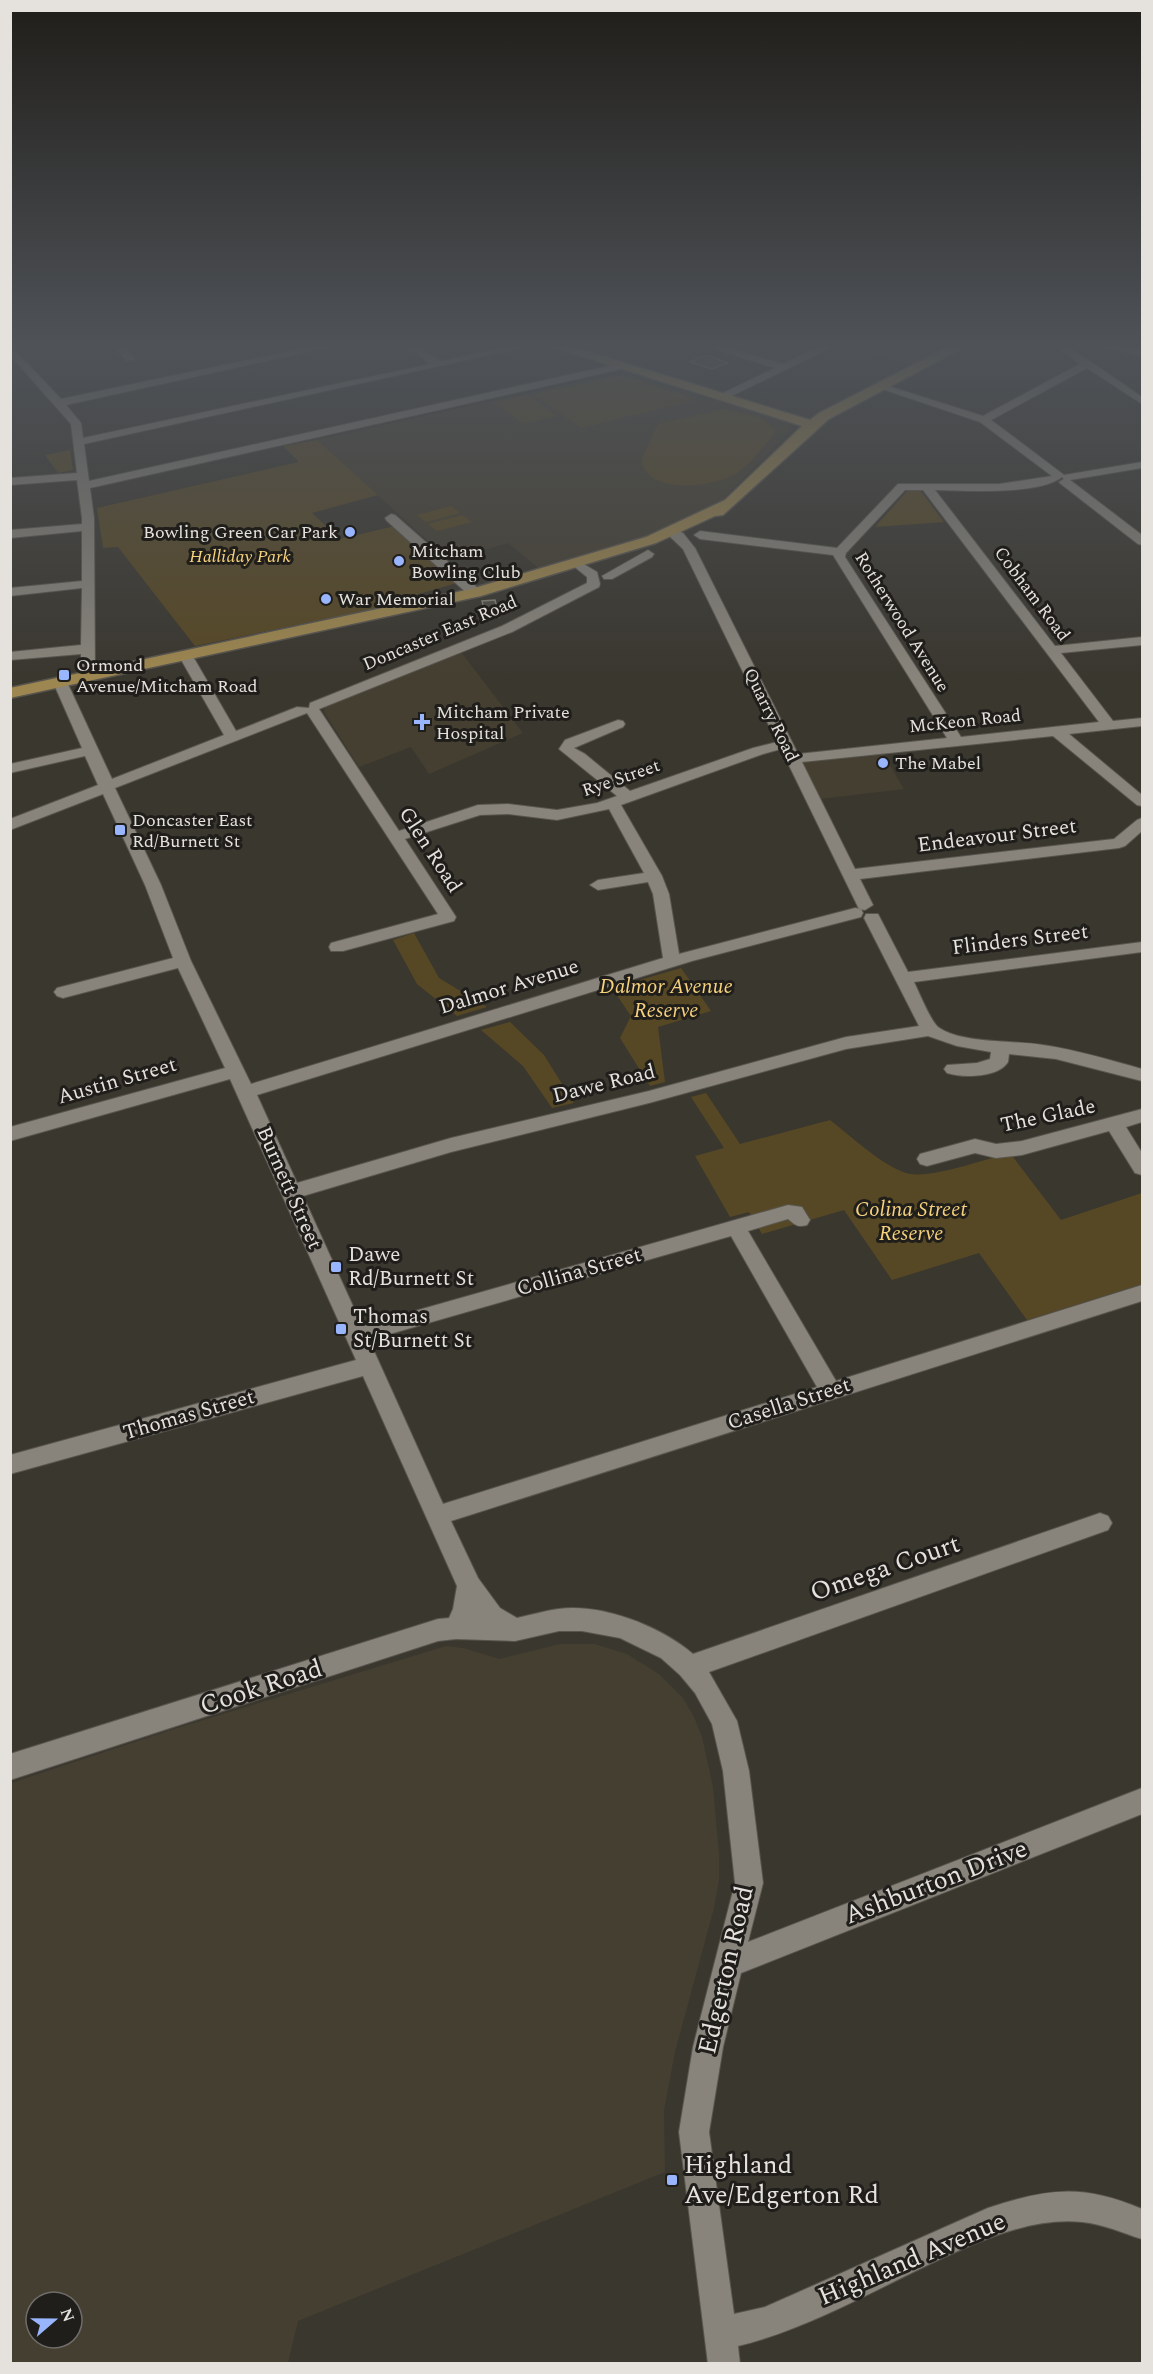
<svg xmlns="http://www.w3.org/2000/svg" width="1153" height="2374" font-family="Spectral,serif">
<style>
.built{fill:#453f31;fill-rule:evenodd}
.green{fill:#574825}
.building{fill:#4f4c43;stroke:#848077;stroke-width:1.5}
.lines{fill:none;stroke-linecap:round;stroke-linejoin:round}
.minor-casing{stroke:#58554e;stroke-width:2}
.major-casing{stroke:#58554e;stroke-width:3}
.minor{fill:#88847b;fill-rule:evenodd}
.major{fill:#9d864f;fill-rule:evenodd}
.poi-dot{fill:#98b5fd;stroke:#201e1b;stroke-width:2}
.labels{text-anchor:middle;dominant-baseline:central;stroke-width:6;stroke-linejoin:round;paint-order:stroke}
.far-poi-label{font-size:18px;fill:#e5e2dd;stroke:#201e1b;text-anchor:start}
.far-park-label{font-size:18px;font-style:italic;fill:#f6d27e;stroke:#201e1b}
.far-street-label{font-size:18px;fill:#e5e2dd;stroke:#201e1b}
.street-label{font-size:21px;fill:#e5e2dd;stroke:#201e1b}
.park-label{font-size:21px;font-style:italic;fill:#f6d27e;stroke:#201e1b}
.poi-label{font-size:21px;fill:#e5e2dd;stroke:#201e1b;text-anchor:start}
.near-street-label{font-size:26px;fill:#e5e2dd;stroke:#201e1b}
.near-poi-label{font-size:26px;fill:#e5e2dd;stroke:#201e1b;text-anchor:start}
</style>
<rect width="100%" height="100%" fill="#3a372f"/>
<g class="built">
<path d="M899 344H949L910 365 876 355Z"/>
<path d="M622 372 789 423 793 429 721 501 644 538 538 568 508 543 449 560 317 440Z"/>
<path d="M461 652 523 733 429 774 411 747 359 767 324 712 325 705Z"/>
<path d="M882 752 904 789 821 799 802 761Z"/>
<path d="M560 1644H595L627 1654 659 1674 683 1698 694 1717 702 1737 713 1787 719 1853V1880L714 1908 675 2052 664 2110 665 2172 298 2321 288 2363H11V1783L174 1729 446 1646 464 1648 499 1659ZM36 2302H72V2338H36Z"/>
</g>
<g class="green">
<path d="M622 375 689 397 693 401 581 428 533 394Z"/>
<path d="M528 395 557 416 523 424 494 402Z"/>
<path d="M723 409 760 417 776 430 774 435C762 447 752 463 738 472 718 487 649 496 642 462 641 457 655 433 658 424Z"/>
<path d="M317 440 378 495 312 513 340 539 395 526 457 583 405 598 409 602 195 646 118 547 103 548 97 508 299 462 283 446Z"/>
<path d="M70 450 73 470 58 473 45 455Z"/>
<path d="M909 489 920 490 944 522 875 527Z"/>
<path d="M451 506 460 513 426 522 417 515Z"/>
<path d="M462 515 472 522 437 531 428 524Z"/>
<path d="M414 933 439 978 487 1007 457 1016 417 984 393 940Z"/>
<path d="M681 968 711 1011 658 1027 665 1082 650 1086 620 1038 631 1016 612 988Z"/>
<path d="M510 1022 544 1055 574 1103 552 1108 523 1066 481 1030Z"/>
<path d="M706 1093 740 1144 830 1120C851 1136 881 1165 906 1173 929 1180 985 1159 1010 1153L1061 1220 1142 1193V1284L1027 1320 979 1253 892 1280 844 1210 762 1234 749 1212 730 1217 695 1156 724 1148 691 1097Z"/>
</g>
<g class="building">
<path d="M706 355 728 363 712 369 690 362Z"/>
<path d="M495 600 499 617 486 618 482 601Z"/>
</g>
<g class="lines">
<defs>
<g id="minor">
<path d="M110 344H121L136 359 127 361Z"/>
<path d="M324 344H344L66 405 81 423 83 438 430 364 416 353 394 344C414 344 424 349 440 361L520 344H540L84 444 89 481 622 363 627 366 622 369 90 488 94 518 95 676 88 680 81 676V654L10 660V652L81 645 82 588 10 596V588L82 581V531L10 538V530L82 524V518L77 480 10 485V478L77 473 71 424 10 355V345L61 399Z"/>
<path d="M698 344H715L783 364 825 344H839L723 400 718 397 719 395 775 368Z"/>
<path d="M1053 344H1065L1142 397V404L1087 368 991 420 1064 475 1142 462V468L1070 480 1142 535V545L1138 544 1061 484 1059 482 1064 479 1062 477C1040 495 967 491 935 490L1055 646 1142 637V645L1061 653 1113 721 1142 718V726L1069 734 1142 795V806L1137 805 1053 736 802 762 855 869 1114 839 1137 820 1142 818V831L1125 846 1119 848 860 879 873 905 865 910 859 909 781 749 763 754 621 805 662 876 669 894 679 954 855 908 861 909 863 913 861 917 692 961 257 1095 297 1183 451 1138 649 1091 846 1037 919 1026 864 918 866 914H878L908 972 1142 942V952L914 982C919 992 930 1020 938 1027 961 1044 1014 1040 1043 1045 1077 1050 1110 1060 1142 1069V1081L1056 1059 1009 1054 1008 1062C998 1078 963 1078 947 1073L944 1069 947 1065 977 1063 990 1059 991 1052 957 1046 928 1036 846 1049 649 1103 451 1152 303 1196 362 1326 788 1205 802 1207 810 1220 807 1225C796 1228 795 1224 788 1219L748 1231 836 1381 1142 1285V1301L451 1521 478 1578 500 1608 517 1618C531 1615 544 1611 558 1609 602 1603 660 1626 693 1654L1100 1513 1108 1516 1112 1523 1108 1530 709 1672 737 1721 749 1771 763 1883 748 1942 1142 1788V1814L741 1973 723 2047 709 2132 734 2314 765 2307 988 2208C1050 2188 1082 2184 1142 2209V2239C1122 2233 1104 2224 1082 2222 1031 2217 979 2241 934 2262 871 2292 805 2330 738 2346L740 2364H708L679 2132 693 2047 735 1883 723 1771 712 1724 695 1693 680 1675 661 1658 620 1638 582 1631H559L515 1641 456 1639 438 1641 10 1780V1754L438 1619 449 1618 453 1609 457 1586 363 1376 10 1474V1455L356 1360 230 1079 10 1141V1127L225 1068 178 968 63 998 57 996 54 992 57 988 173 958 145 885 103 794 10 830V819L98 785 85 756 10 773V764L82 748 53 682 55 679H65L67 682 112 779 224 735 179 656 181 653H191L236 731 297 707 309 708 310 703 502 626 587 583V577L571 564 577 560 597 572 600 584 599 587 512 632 319 709 399 831 478 805 508 804 557 810 597 803 617 796 559 749 565 740 618 720 623 721 625 724 623 727 574 748 585 754 630 791 753 748 777 742 683 549 664 531 670 527 683 533 695 548 798 754 947 738 833 555 700 539 694 535 700 531 837 548 898 484H999L1052 476 980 422 876 387 885 385 983 416 1080 364ZM905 490H923L1099 722 961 737 845 557 846 553ZM307 713 438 914 331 943 329 947 331 951H343L454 921 456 917 405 839 480 815 508 814 557 820 609 809 644 873 598 880 590 885 598 890 648 882 653 894 663 958 251 1084 191 961 161 885 115 788ZM731 1236 817 1387 443 1504 369 1340Z"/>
<path d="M1085 344H1109L1142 350V356Z"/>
<path d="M391 514 395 515 480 590 481 593 480 596H470L387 521 385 518Z"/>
<path d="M648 550 654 554 652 557 612 579H604L602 576Z"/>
<path d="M1142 1109V1122L1126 1127 1142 1153V1175L1135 1173 1109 1131 1022 1155 996 1158 975 1153 927 1166 920 1164 917 1159 920 1154 975 1139 996 1144 1022 1141Z"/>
</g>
<path id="major" d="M543 344H563L810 420 819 413 954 344H970L829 419 723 515 715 516 656 543 481 596 10 698V688L471 589 646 537 725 500 802 426Z"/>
</defs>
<use href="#minor" class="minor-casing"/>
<use href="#major" class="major-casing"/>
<use href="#minor" class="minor"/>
<use href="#major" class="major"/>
</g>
<linearGradient id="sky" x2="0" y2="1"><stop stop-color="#201e1a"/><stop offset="0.51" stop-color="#4f5358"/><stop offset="1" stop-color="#4f5358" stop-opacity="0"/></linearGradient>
<rect width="1153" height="677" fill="url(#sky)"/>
<g class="poi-dot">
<circle cx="350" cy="532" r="6"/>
<circle cx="399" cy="561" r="6"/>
<circle cx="326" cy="599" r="6"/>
<rect x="58" y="669" width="12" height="12" rx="3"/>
<path d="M419 713h6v6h6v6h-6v6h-6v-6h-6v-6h6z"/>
<circle cx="883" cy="763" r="6"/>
<rect x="114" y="824" width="12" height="12" rx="3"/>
<rect x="330" y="1261" width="12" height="12" rx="3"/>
<rect x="335" y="1323" width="12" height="12" rx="3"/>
<rect x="666" y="2174" width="12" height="12" rx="3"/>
</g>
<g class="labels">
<g class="far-poi-label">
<text x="338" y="532" text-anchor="end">Bowling Green Car Park</text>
<text x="411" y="551">Mitcham<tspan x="411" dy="21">Bowling Club</tspan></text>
<text x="338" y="599">War Memorial</text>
<text x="76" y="665">Ormond<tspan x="76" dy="21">Avenue/Mitcham Road</tspan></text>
<text x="436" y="712">Mitcham Private<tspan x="436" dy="21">Hospital</tspan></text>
<text x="895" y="763">The Mabel</text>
<text x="132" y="820">Doncaster East<tspan x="132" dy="21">Rd/Burnett St</tspan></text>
</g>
<g class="far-park-label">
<text x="240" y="556">Halliday Park</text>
</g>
<g class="far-street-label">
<text transform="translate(1032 594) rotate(53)">Cobham Road</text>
<text transform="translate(902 622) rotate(58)">Rotherwood Avenue</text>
<text transform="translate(440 633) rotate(-23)">Doncaster East Road</text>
<text transform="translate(771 715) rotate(64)">Quarry Road</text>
<text transform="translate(965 721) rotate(-6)">McKeon Road</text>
<text transform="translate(621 778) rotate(-19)">Rye Street</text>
</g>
<g class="street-label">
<text transform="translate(997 836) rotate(-7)">Endeavour Street</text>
<text transform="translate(430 850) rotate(57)">Glen Road</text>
<text transform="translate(1020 940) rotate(-7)">Flinders Street</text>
<text transform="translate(509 987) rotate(-17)">Dalmor Avenue</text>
<text transform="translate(117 1081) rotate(-16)">Austin Street</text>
<text transform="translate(604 1084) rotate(-14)">Dawe Road</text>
<text transform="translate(1048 1116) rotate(-12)">The Glade</text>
<text transform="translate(289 1188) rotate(66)">Burnett Street</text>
<text transform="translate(579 1272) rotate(-16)">Collina Street</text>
<text transform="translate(789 1404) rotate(-18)">Casella Street</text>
<text transform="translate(189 1415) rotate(-16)">Thomas Street</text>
</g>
<g class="park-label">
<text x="666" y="987">Dalmor Avenue<tspan x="666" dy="24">Reserve</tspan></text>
<text x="911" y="1210">Colina Street<tspan x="911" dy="24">Reserve</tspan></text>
</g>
<g class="poi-label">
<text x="348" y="1255">Dawe<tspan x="348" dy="24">Rd/Burnett St</tspan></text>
<text x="353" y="1317">Thomas<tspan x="353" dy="24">St/Burnett St</tspan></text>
</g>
<g class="near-street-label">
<text transform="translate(885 1568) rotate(-19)">Omega Court</text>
<text transform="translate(261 1687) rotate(-18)">Cook Road</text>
<text transform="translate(936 1882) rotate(-21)">Ashburton Drive</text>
<text transform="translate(726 1970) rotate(-77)">Edgerton Road</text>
<text transform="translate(912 2259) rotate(-23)">Highland Avenue</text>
</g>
<g class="near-poi-label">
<text x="684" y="2165">Highland<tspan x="684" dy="30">Ave/Edgerton Rd</tspan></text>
</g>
</g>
<rect width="1153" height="2374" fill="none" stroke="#e5e2dd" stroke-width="24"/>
<g transform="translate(54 2320) rotate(70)"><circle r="28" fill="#201e1b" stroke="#6f6c69" stroke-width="1.5"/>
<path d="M0-4.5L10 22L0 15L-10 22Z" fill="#98b5fd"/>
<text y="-9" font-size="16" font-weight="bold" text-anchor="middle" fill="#e5e2dd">N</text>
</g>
</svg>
